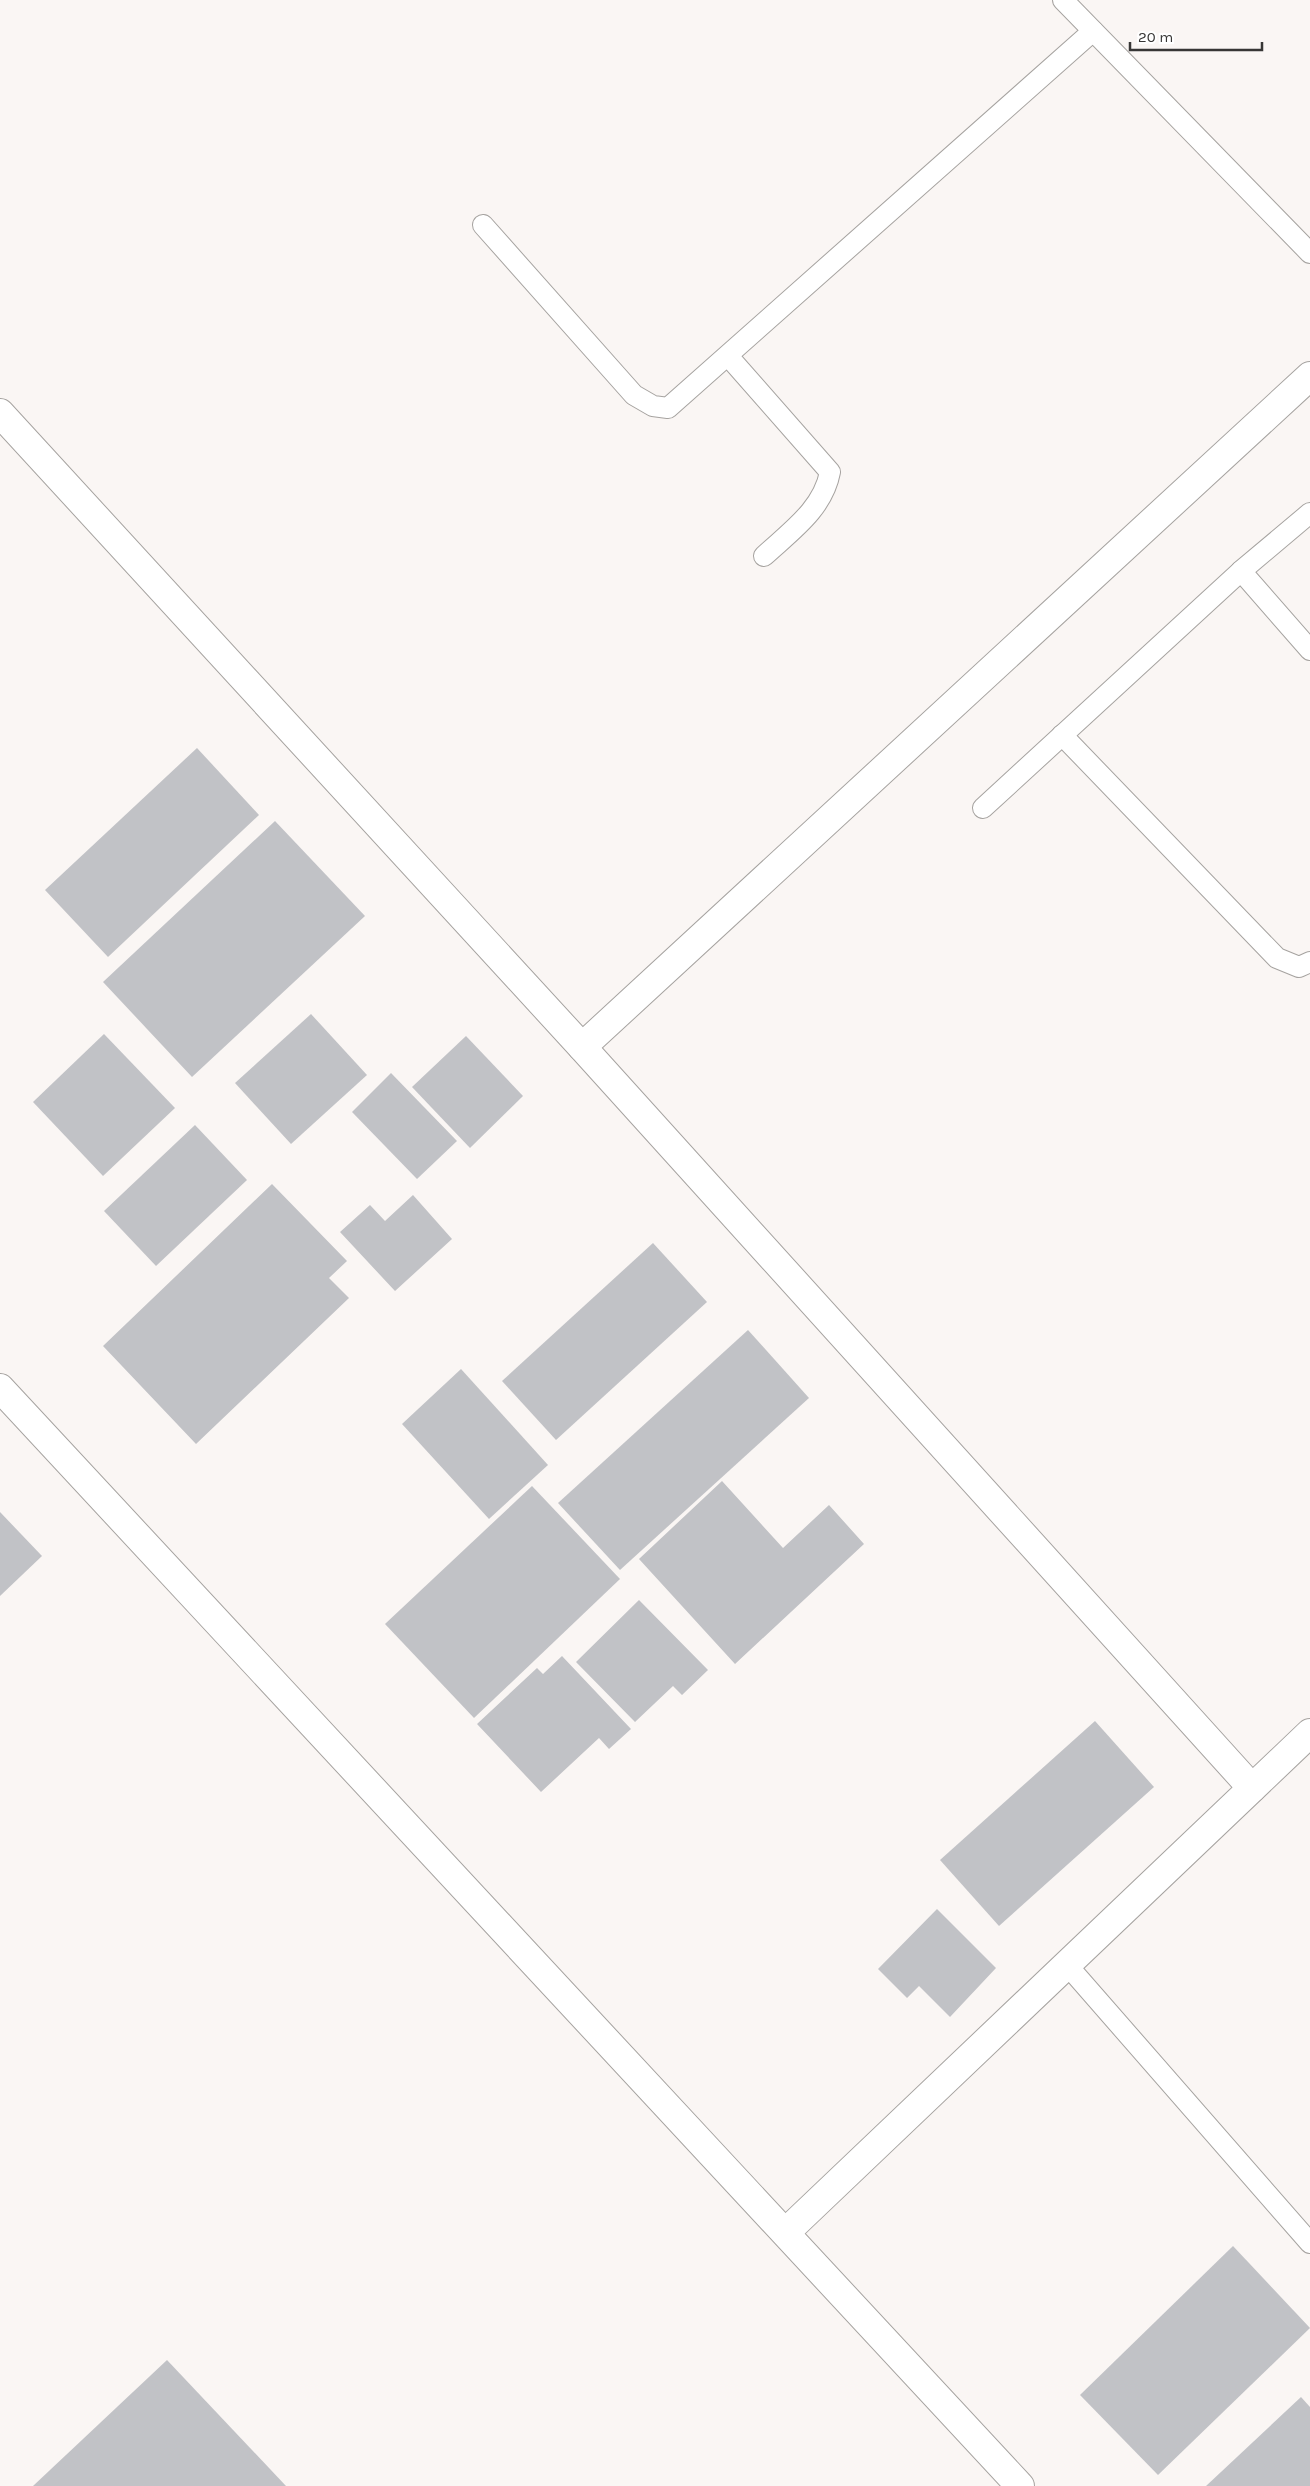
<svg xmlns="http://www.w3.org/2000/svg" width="1310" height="2486" font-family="Karla,sans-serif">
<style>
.building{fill:#c1c2c6}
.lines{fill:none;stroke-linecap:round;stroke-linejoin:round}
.service-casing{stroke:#a6a3a0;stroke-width:22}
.minor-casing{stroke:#a6a3a0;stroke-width:30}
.service{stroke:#fff;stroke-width:20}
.minor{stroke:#fff;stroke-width:28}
</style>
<rect width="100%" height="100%" fill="#faf6f4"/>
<g class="building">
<path d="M197 748 259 815 108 957 45 890Z"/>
<path d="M275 821 365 916 192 1077 103 982Z"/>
<path d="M311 1014 367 1075 291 1144 235 1083Z"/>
<path d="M104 1034 175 1108 103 1176 33 1102Z"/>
<path d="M466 1036 523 1096 470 1148 412 1087Z"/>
<path d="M391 1073 457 1141 417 1179 352 1112Z"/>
<path d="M195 1125 247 1180 156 1266 104 1211Z"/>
<path d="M272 1184 347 1261 329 1278 349 1298 196 1444 103 1346Z"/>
<path d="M413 1195 452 1239 395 1291 340 1232 370 1205 385 1221Z"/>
<path d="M653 1243 707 1302 556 1440 502 1381Z"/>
<path d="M748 1330 809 1398 620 1570 558 1503Z"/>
<path d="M461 1369 548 1465 489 1519 402 1424Z"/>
<path d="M722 1481 783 1548 829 1505 864 1544 735 1664 639 1559Z"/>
<path d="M532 1486 620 1579 474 1718 385 1624Z"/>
<path d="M0 1512 42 1556 0 1596Z"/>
<path d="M639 1600 708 1670 682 1695 673 1686 635 1722 576 1662Z"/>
<path d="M562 1656 631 1729 609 1749 599 1738 541 1792 477 1724 537 1668 543 1674Z"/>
<path d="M1095 1721 1154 1787 999 1926 940 1860Z"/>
<path d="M937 1909 996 1968 950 2017 919 1986 907 1998 878 1969Z"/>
<path d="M1233 2246 1310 2328 1158 2475 1080 2395Z"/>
<path d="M167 2360 286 2486H33Z"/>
<path d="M1301 2397 1310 2407V2486H1206Z"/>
</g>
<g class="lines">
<defs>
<g id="service">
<path d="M1063 0 1310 253"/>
<path d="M483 225 634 395 653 406 668 408 1093 31"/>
<path d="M728 356 830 472C823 509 791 531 764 556"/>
<path d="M1241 571 1310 650"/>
<path d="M1062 735 1277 958 1299 967 1310 962"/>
<path d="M983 808 1241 571 1310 513"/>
<path d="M1068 1966 1310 2243"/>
</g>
<g id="minor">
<path d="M0 413 582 1047 1252 1788"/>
<path d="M582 1047 1310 376"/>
<path d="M0 1388 1020 2486"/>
<path d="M786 2232 1310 1733"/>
</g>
</defs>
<use href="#service" class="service-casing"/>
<use href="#minor" class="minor-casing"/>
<use href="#service" class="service"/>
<use href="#minor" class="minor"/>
</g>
<path d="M1130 42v8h132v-8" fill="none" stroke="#373635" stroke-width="2.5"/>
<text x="1138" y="42" font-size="15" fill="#373635" stroke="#ffffff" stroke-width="4" paint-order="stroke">20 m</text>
</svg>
